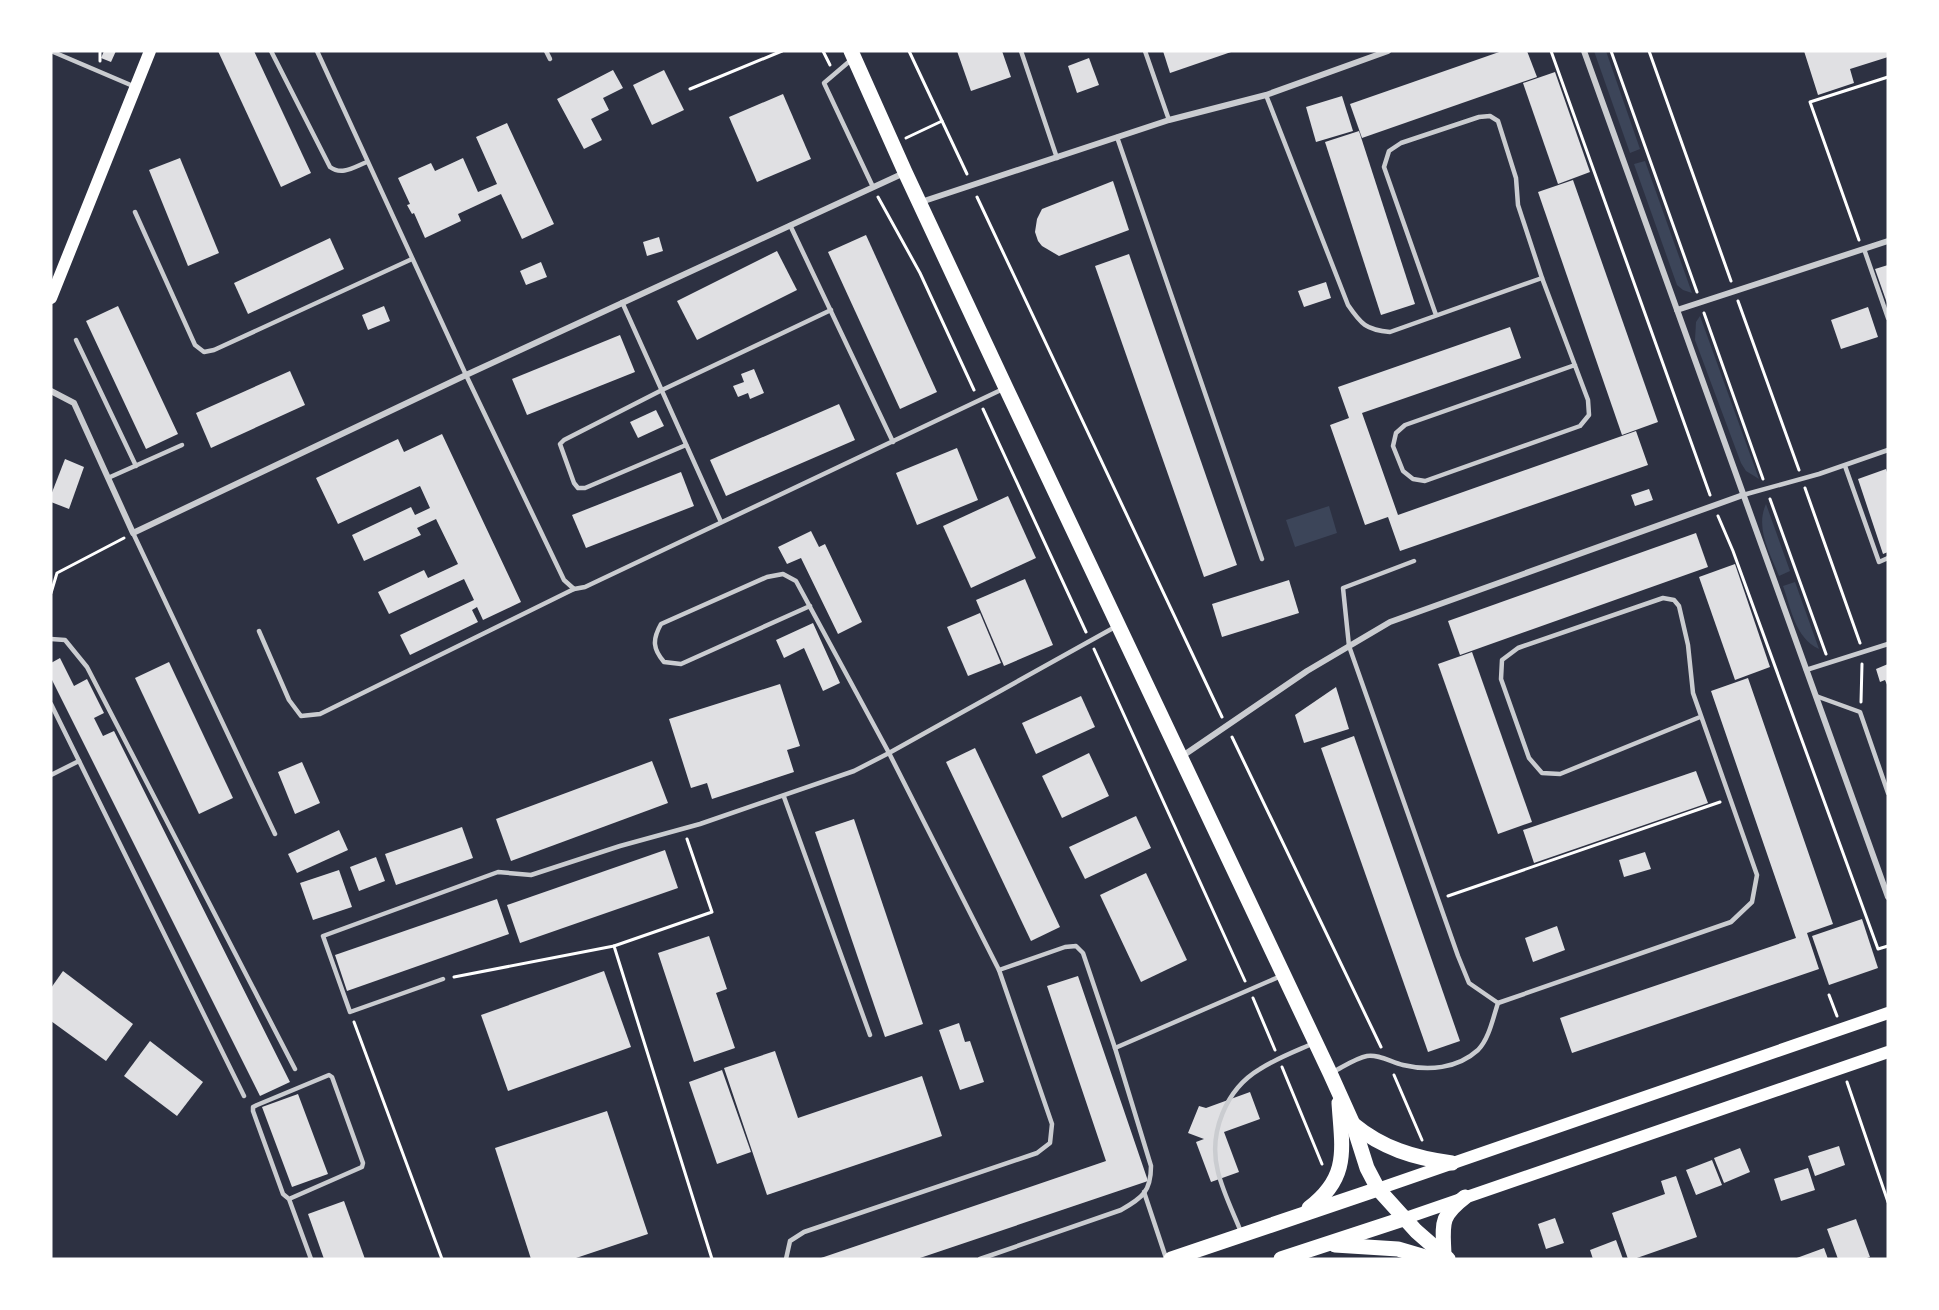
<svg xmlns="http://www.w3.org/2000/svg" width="1939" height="1310" font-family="Ubuntu,sans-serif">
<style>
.green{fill:#3c4559}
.building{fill:#e0e0e3}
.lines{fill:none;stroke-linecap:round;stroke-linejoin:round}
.path{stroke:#fff;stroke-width:3}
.service{stroke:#caccd0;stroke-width:4.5}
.minor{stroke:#caccd0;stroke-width:6}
.secondary{stroke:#fff;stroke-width:12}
.primary{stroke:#fff;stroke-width:15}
</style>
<rect width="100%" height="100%" fill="#2d3142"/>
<g class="green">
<path d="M1594 51H1606L1640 149 1630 153Z"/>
<path d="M1645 161 1692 293 1683 290 1677 285 1634 164Z"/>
<path d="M1700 316 1759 479 1746 471 1741 463 1695 340 1696 322Z"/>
<path d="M1766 504 1790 571 1779 576C1770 553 1755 528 1766 504Z"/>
<path d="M1329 506 1337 533 1295 547 1286 520Z"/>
<path d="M1795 582 1819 649C1795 638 1791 608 1783 586Z"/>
</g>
<g class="building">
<path d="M104 51H116L111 62 101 58Z"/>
<path d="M218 51H254L311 173 281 187Z"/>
<path d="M957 51H1002L1011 77 971 91Z"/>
<path d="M1163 51H1234L1170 73Z"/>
<path d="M1502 51H1527L1537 77 1362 138 1350 104Z"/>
<path d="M1804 51H1888V57L1850 69 1854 83 1818 95Z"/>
<path d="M1089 58 1099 85 1077 93 1068 66Z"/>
<path d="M613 70 623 88 603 98 609 110 591 119 602 140 584 149 557 99Z"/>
<path d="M664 70 684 110 652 125 633 85Z"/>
<path d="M1555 72 1590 172 1558 184 1523 83Z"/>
<path d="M783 94 811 159 757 182 729 117Z"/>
<path d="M1342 96 1353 131 1316 142 1306 107Z"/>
<path d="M507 123 554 224 522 239 501 194 458 214 461 221 425 238 414 213 412 214 407 205 410 204 398 178 431 163 435 171 463 158 478 192 497 184 476 137Z"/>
<path d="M1359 131 1415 304 1381 315 1325 142Z"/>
<path d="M180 158 219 253 188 266 149 170Z"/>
<path d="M1573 180 1658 422 1622 435 1538 192Z"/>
<path d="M1113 181 1129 230 1059 256 1042 246 1038 241 1035 232 1037 219 1042 209Z"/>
<path d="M866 235 937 392 900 409 828 252Z"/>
<path d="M659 237 663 251 647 256 643 242Z"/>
<path d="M330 238 344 269 248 314 234 283Z"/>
<path d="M777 251 797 290 697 340 677 301Z"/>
<path d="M1129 254 1237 565 1204 577 1095 266Z"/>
<path d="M541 262 547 277 526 285 520 271Z"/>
<path d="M1888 265V306L1875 269Z"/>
<path d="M1326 282 1331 298 1304 307 1298 291Z"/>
<path d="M118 306 178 434 146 449 86 321Z"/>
<path d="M384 306 390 321 368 330 362 315Z"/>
<path d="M1868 307 1878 337 1841 349 1831 320Z"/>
<path d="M1510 327 1521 358 1362 413 1398 515 1636 431 1648 465 1400 551 1388 517 1365 525 1330 425 1349 418 1338 387Z"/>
<path d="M620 335 635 372 527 415 512 379Z"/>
<path d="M754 369 764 393 750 399 748 393 738 397 733 386 744 382 741 374Z"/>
<path d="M290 371 305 405 211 448 196 413Z"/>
<path d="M839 404 855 440 726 496 710 460Z"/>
<path d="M656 410 664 426 638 438 630 422Z"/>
<path d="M442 434 521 602 483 620 477 607 472 610 478 622 410 655 400 635 474 600 464 579 389 614 378 592 424 570 428 578 458 564 436 519 417 528 421 535 364 561 352 535 411 507 415 515 430 508 420 486 338 524 316 478 398 439 404 452Z"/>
<path d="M957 448 978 500 917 525 896 473Z"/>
<path d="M65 459 84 467 69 509 51 502V495Z"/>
<path d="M1886 469 1888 475V552L1883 554 1858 479Z"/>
<path d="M681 472 694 506 586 548 572 515Z"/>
<path d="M1649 489 1653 500 1635 506 1631 495Z"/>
<path d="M1008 496 1036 558 971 588 943 526Z"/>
<path d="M811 531 819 547 825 544 862 622 838 634 801 558 787 564 778 547Z"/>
<path d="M1696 533 1708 567 1460 655 1448 621Z"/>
<path d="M1735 564 1770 667 1735 680 1699 577Z"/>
<path d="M1025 579 1053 645 1004 666 976 600Z"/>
<path d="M1289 580 1299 613 1222 637 1212 604Z"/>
<path d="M980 613 1001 663 968 676 947 627Z"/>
<path d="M813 623 840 683 823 691 804 648 784 658 776 640Z"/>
<path d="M1472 652 1532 822 1498 834 1438 664Z"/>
<path d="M60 658 74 686 87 679 104 713 94 718 103 736 114 731 290 1082 260 1096 51 678V663Z"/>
<path d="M169 662 233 798 199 814 135 678Z"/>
<path d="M1888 664V687L1885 680 1880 682 1876 669Z"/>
<path d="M1748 678 1833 924 1807 933 1819 969 1572 1053 1560 1018 1796 938 1711 691Z"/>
<path d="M780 684 800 746 787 750 794 772 712 799 707 783 691 788 669 719Z"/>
<path d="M1336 687 1349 729 1304 743 1295 715Z"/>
<path d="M1081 696 1095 727 1036 754 1022 723Z"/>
<path d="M1354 736 1460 1041 1428 1052 1321 748Z"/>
<path d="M975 748 1060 927 1031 941 946 762Z"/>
<path d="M1089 753 1109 796 1062 818 1042 776Z"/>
<path d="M652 761 668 803 511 861 496 819Z"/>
<path d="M302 762 320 803 295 814 278 772Z"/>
<path d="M1696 771 1708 803 1534 863 1523 830Z"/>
<path d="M1136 816 1151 848 1085 879 1069 847Z"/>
<path d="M854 819 923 1024 885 1037 815 832Z"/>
<path d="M462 827 473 858 396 885 385 854Z"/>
<path d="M339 830 348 850 297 873 288 854Z"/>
<path d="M665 850 678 888 520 943 507 905Z"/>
<path d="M1645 852 1651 869 1624 877 1619 860Z"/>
<path d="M376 857 385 881 359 891 350 867Z"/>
<path d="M339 870 352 907 313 920 300 883Z"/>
<path d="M1146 873 1187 960 1141 982 1100 895Z"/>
<path d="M497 899 509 934 347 991 335 955Z"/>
<path d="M1862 919 1878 968 1829 985 1812 936Z"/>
<path d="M1557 926 1565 950 1533 962 1525 938Z"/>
<path d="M709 936 727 989 716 993 735 1048 694 1062 658 953Z"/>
<path d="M63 971 133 1024 106 1061 51 1021V988Z"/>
<path d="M604 971 631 1047 508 1091 481 1015Z"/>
<path d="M1078 976 1148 1181 917 1259H818L1106 1161 1047 986Z"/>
<path d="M959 1023 965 1042 970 1041 984 1082 960 1090 939 1030Z"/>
<path d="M150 1041 203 1082 177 1116 124 1076Z"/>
<path d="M775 1051 798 1118 922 1076 942 1136 767 1195 724 1068Z"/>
<path d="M722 1070 751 1152 717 1164 689 1082Z"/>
<path d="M1250 1092 1260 1119 1224 1132 1239 1172 1211 1182 1196 1142 1204 1139 1188 1133 1199 1106 1206 1108Z"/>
<path d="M298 1094 328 1174 292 1187 262 1107Z"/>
<path d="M607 1111 648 1234 573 1259H531L495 1148Z"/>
<path d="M1839 1146 1845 1165 1815 1176 1808 1156Z"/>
<path d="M1740 1148 1750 1172 1724 1183 1714 1158Z"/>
<path d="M1712 1160 1722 1185 1696 1195 1686 1170Z"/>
<path d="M1808 1168 1815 1190 1781 1201 1774 1179Z"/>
<path d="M1676 1176 1697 1237 1634 1259H1628L1612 1213 1665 1194 1661 1181Z"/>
<path d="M344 1201 365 1259H324L308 1214Z"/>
<path d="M1555 1218 1564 1243 1546 1249 1538 1224Z"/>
<path d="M1856 1219 1870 1257 1864 1259H1838L1827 1229Z"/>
<path d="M1616 1240 1623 1259H1593L1590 1250Z"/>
<path d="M1824 1248 1828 1259H1794Z"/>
</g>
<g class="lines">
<g class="path">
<path d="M100 51V61"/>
<path d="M823 51 830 65"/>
<path d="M909 51 967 174"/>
<path d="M1551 51 1710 495"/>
<path d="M1611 51 1697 292"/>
<path d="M1649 51 1731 281"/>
<path d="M690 89 782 51"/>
<path d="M906 138 942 121"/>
<path d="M878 197 920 273 974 390"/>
<path d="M977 197 1222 717"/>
<path d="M1859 240 1810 102 1888 77"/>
<path d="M1738 301 1799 470"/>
<path d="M1704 313 1763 479"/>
<path d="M983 409 1086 632"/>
<path d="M1805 488 1860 643"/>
<path d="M1770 499 1826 654"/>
<path d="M1718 516 1733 551 1878 949 1888 946"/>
<path d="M51 593 57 573 124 538"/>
<path d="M1094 649 1245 981"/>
<path d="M1861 702 1862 664"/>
<path d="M1232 737 1381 1047"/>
<path d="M687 839 712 912 614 946 712 1259"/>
<path d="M1448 896 1720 802"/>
<path d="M454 977 614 946"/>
<path d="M1829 995 1837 1016"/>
<path d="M1253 998 1275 1050"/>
<path d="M354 1022 442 1259"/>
<path d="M1282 1067 1322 1164"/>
<path d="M1394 1075 1422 1140"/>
<path d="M1847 1082 1888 1202"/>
</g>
<g class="service">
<path d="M51 51 133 86"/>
<path d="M271 51 330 167C342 176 354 167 367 162"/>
<path d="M317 51 466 375 564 580 574 589 585 587 1003 389"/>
<path d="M546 51 550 59"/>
<path d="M1021 51 1057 158"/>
<path d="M1145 51 1169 120"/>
<path d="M851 60 824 83 873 187"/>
<path d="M1266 95 1348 305C1361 324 1366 330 1390 332L1542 278 1518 205 1516 178 1498 121 1490 116 1479 117 1401 143 1389 151 1384 167 1436 315"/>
<path d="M1117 137 1262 559"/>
<path d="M135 212 195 345 204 352 214 350 412 259"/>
<path d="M790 225 893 442"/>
<path d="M1864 249 1888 318"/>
<path d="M1542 278 1588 400 1589 415 1580 426 1425 481 1413 479 1403 471 1393 446 1396 433 1405 425 1575 365"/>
<path d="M622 302 721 522"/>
<path d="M76 340 136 466"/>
<path d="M686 445 585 488H578L574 483 560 444 564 440 662 390 831 310"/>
<path d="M1845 466 1879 562 1888 558"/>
<path d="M108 478 182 445"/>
<path d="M1743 495 1819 474 1888 450"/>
<path d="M133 533 275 834"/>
<path d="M259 631 289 700 301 716 320 714 574 589"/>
<path d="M51 639 65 640 87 667 295 1069"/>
<path d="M1806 670 1888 644"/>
<path d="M1816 696 1860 712 1888 793"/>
<path d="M51 704 244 1096"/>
<path d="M51 775 79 761"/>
<path d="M784 797 870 1035"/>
<path d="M443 979 350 1012 323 936 498 872 531 875 620 846 700 824 854 771 889 753 1115 627"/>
<path d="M1498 1003 1731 922 1752 902 1757 875 1693 693 1688 645 1679 606 1674 600 1663 598 1518 648 1502 660 1501 679 1529 758 1542 773 1560 774 1700 717"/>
<path d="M1115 1048 1281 976"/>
<path d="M1333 1072C1343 1067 1356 1058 1367 1056 1378 1054 1391 1062 1403 1065 1428 1071 1457 1069 1478 1050 1489 1039 1493 1018 1498 1003L1469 983 1458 956 1349 646 1343 588 1414 561"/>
<path d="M1144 1192 1166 1258"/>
<path d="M289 1199 362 1167 363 1163 332 1077 329 1075 257 1105 253 1107V1111L283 1194 289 1199 311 1259"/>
<path d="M1241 1232C1233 1212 1223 1192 1218 1172 1208 1133 1226 1089 1260 1069 1277 1058 1296 1051 1314 1043"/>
<path d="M786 1259 790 1241 804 1232 1037 1153 1050 1143 1052 1124 999 970 889 753 796 581 783 574 767 577 661 624C652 640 653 649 664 662L681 664 810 606"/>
<path d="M980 1259 1121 1210C1142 1198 1151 1192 1151 1166L1115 1048 1083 953 1076 946 1065 947 999 970"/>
</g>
<g class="minor">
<path d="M1584 51 1888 897"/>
<path d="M921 202 1169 120 1266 95 1388 51"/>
<path d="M1677 310 1888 241"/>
<path d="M51 391 74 403 133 533 466 375 904 173"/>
<path d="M1181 757 1307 671 1390 622 1743 495"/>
</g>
<g class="secondary">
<path d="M51 298 150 51"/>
<path d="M1378 1189 1888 1013"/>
<path d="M1406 1218 1888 1052"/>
</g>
<g class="primary">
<path d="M851 51 905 172 1006 388 1330 1073 1353 1124 1367 1168 1378 1189 1416 1231 1448 1259"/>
<path d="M1353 1124C1382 1148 1414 1158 1452 1163"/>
<path d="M1309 1208C1350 1177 1342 1149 1339 1103"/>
<path d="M1335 1245 1398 1249 1432 1259"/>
<path d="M1444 1255C1443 1224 1439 1217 1465 1197"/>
<path d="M1171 1259 1378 1189"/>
<path d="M1281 1259 1406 1218"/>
</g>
</g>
<rect width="1939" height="1310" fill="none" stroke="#ffffff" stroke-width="105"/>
</svg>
